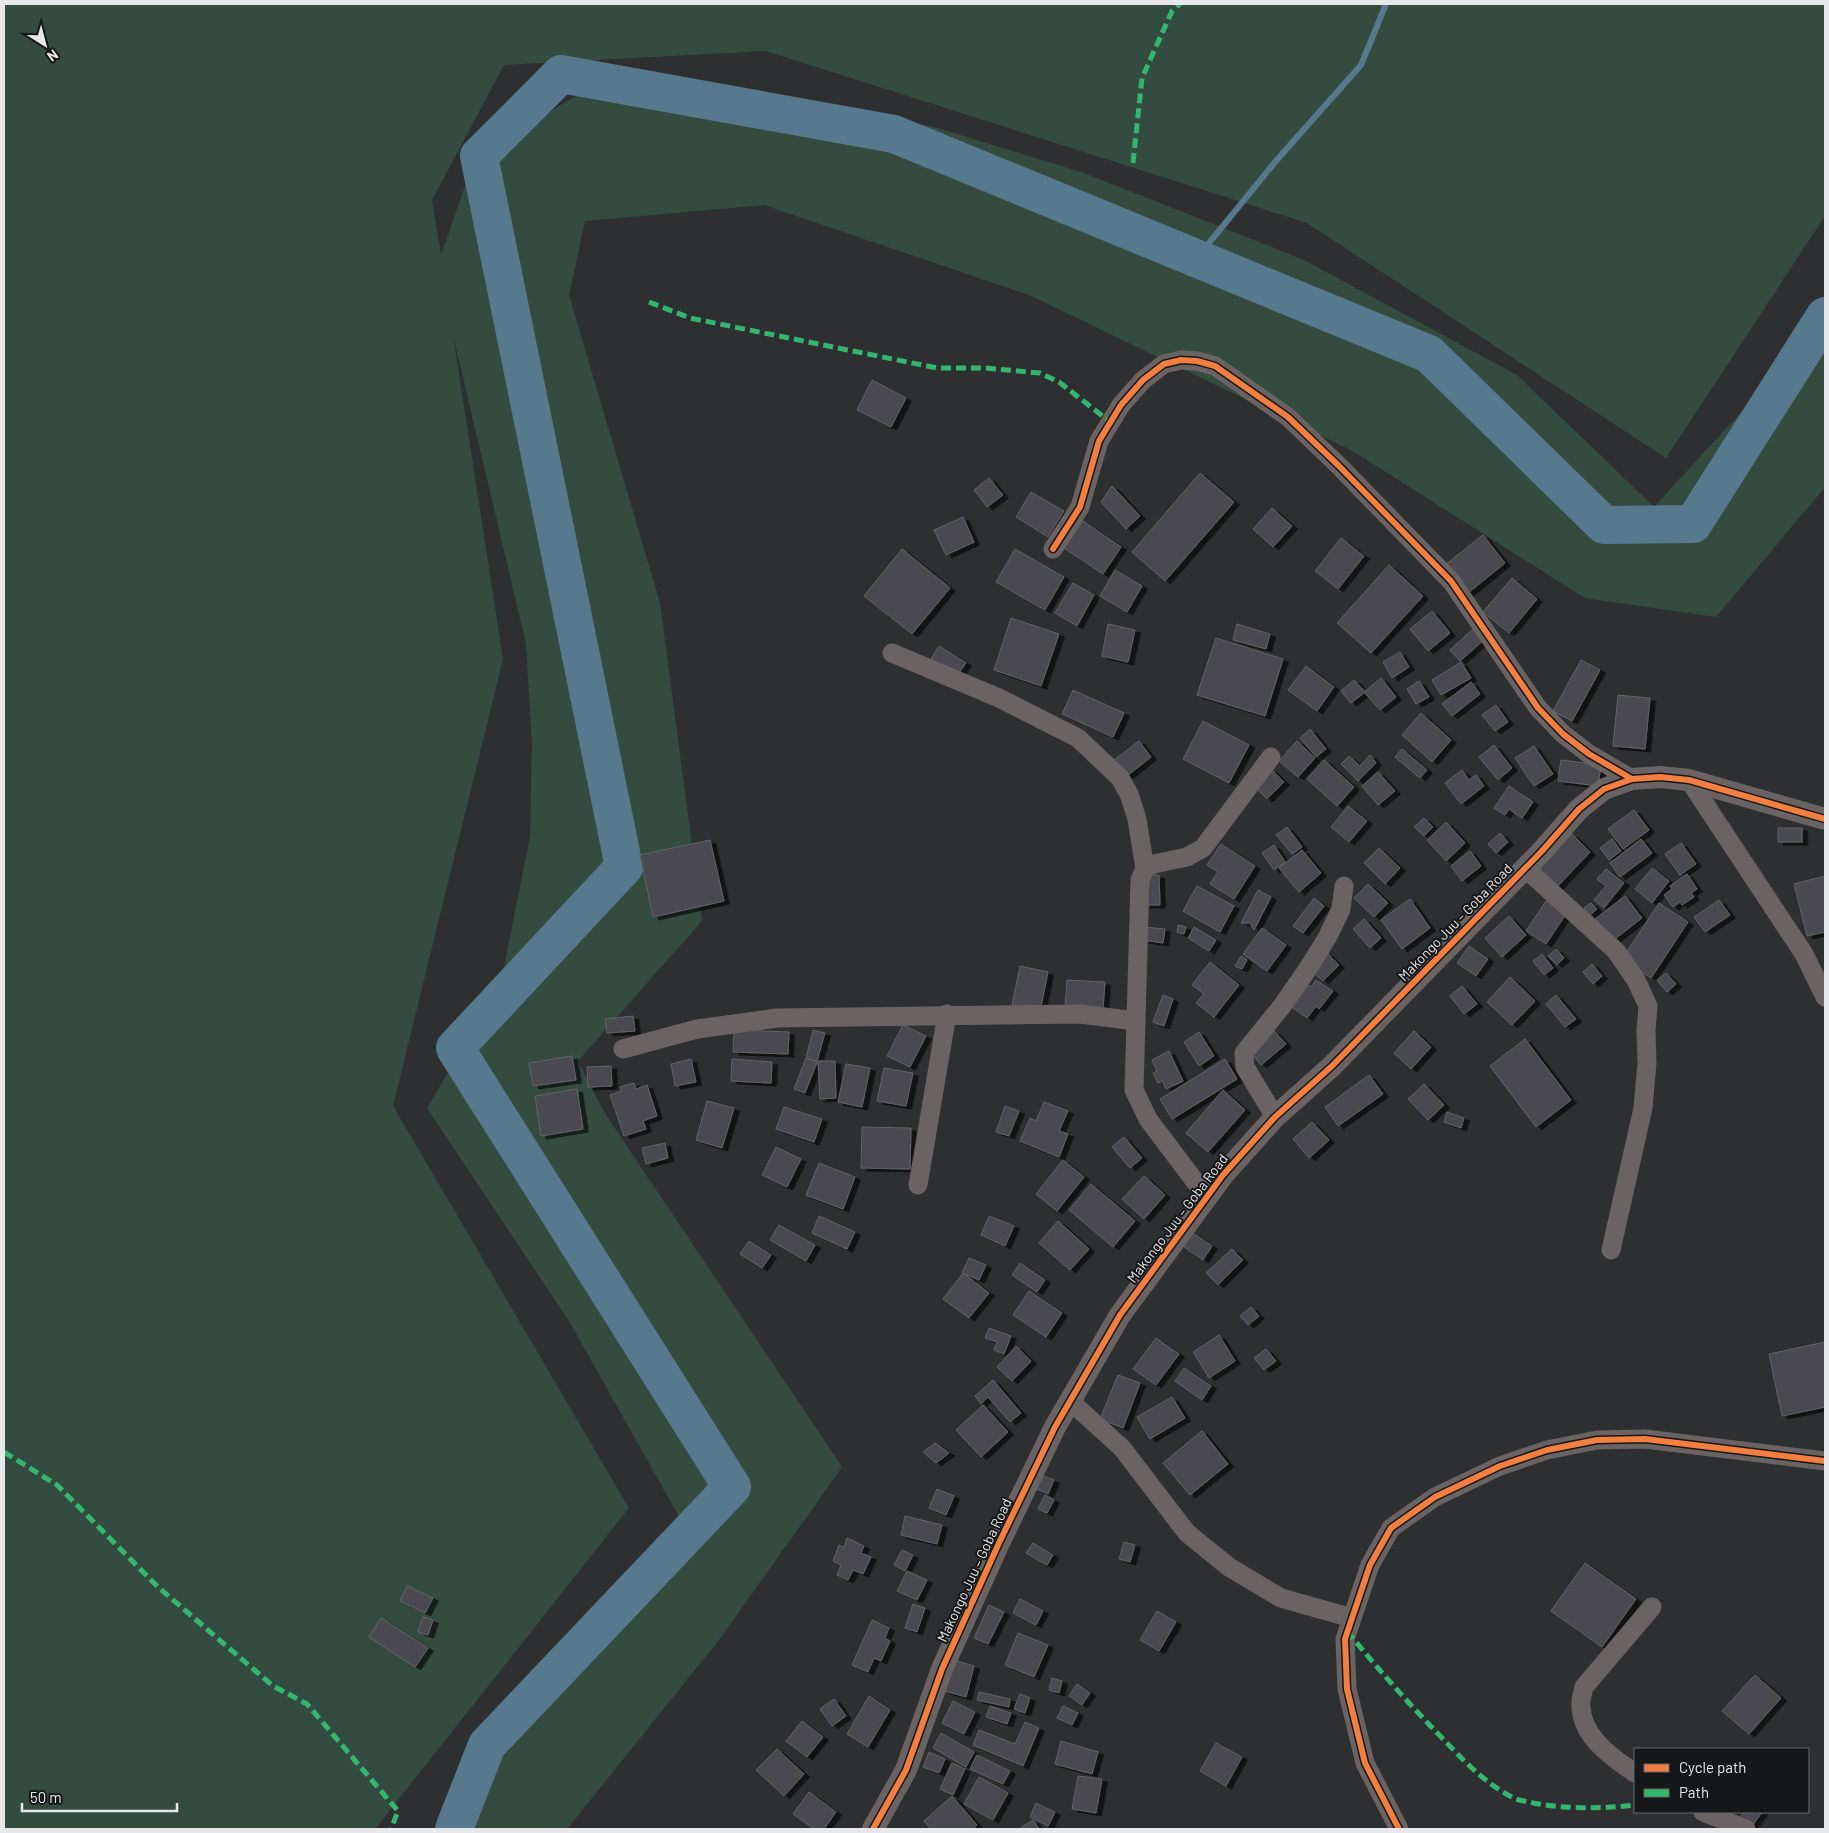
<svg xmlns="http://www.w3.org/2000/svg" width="1829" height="1833" font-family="Barlow,sans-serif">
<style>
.green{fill:#344c40}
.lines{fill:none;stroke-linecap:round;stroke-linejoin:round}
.stream{stroke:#56798d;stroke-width:6}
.river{stroke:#56798d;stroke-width:38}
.building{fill:#48484f;stroke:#646466;filter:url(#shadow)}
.minor{stroke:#696463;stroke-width:19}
.tertiary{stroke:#696463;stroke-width:22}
.quiet{stroke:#33b770;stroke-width:5;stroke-dasharray:10 5;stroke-linecap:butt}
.cycleway-casing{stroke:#161718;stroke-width:9}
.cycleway{stroke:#f27e40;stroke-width:6}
.labels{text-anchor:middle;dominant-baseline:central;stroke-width:4;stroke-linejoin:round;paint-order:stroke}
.street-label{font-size:14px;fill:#e6e8e9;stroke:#161718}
</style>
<defs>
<filter id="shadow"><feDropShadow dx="5.5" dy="3" stdDeviation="0" flood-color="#0009"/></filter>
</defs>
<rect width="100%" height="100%" fill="#2e2f30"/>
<path class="green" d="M4 4H1825V216L1666 458 1307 223 766 51 504 65 432 200 441 255 475 157 599 82 678 88 844 109 938 128 1084 173 1304 260 1517 375 1654 507 1811 336 1825 310V487L1716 617 1585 598 1351 450 1029 295 764 205 585 221 569 295 660 603 702 921 578 1061 604 1112 842 1467 719 1640 567 1829H452L509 1704 681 1520 569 1321 427 1108 501 982 530 837 532 744 526 644 453 335 503 659 393 1106 629 1508 375 1829H4Z"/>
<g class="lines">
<path class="stream" d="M1196 259 1275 162 1361 65 1386 4"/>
<path class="river" d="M454 1829 487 1745 732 1487 455 1048 624 867 479 156 561 74 894 134 1429 354 1604 525 1693 524 1825 316"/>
</g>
<g class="building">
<path d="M872 380 906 398 891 427 857 410Z"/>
<path d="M1200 473 1234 502 1165 581 1132 552Z"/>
<path d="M989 478 1003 495 987 507 974 490Z"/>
<path d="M1112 486 1140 516 1126 529 1101 502Z"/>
<path d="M1031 492 1064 511 1048 537 1016 517Z"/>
<path d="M1272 508 1292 526 1273 547 1253 529Z"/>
<path d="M963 517 974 542 946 555 934 530Z"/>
<path d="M1083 521 1121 547 1103 574 1064 548Z"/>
<path d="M1483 535 1505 563 1468 593 1445 565Z"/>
<path d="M1341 538 1364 556 1338 589 1315 571Z"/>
<path d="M902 549 950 588 912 634 864 596Z"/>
<path d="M1015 549 1064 577 1045 610 996 582Z"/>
<path d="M1389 565 1423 596 1371 653 1337 623Z"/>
<path d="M1115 570 1142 586 1127 612 1100 596Z"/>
<path d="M1512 578 1537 599 1509 633 1483 612Z"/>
<path d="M1073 583 1094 595 1077 626 1055 613Z"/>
<path d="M1432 611 1450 633 1428 651 1410 629Z"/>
<path d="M1011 618 1059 634 1041 686 994 670Z"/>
<path d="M1108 624 1135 630 1128 662 1102 656Z"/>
<path d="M1237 624 1270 634 1266 649 1233 640Z"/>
<path d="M1475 627 1486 638 1460 661 1450 650Z"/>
<path d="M1216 638 1283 659 1265 716 1197 695Z"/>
<path d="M939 646 966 663 957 676 931 659Z"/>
<path d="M1400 652 1409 667 1392 678 1383 662Z"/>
<path d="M1581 660 1600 670 1572 721 1553 711Z"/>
<path d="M1461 662 1471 678 1441 695 1432 680Z"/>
<path d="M1306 666 1334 687 1317 711 1288 690Z"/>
<path d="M1381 678 1396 697 1380 710 1364 692Z"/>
<path d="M1354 680 1365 692 1351 703 1341 691Z"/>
<path d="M1419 681 1429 697 1416 704 1407 689Z"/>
<path d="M1471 682 1480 694 1452 716 1442 704Z"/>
<path d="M1073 690 1124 713 1113 737 1062 714Z"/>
<path d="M1618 695 1650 698 1645 749 1613 746Z"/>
<path d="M1496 705 1508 722 1495 731 1482 715Z"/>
<path d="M1421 713 1451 740 1432 762 1402 735Z"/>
<path d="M1203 721 1249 745 1229 783 1183 759Z"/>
<path d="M1310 729 1326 749 1316 757 1300 738Z"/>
<path d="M1139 741 1151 757 1127 776 1114 760Z"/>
<path d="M1297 741 1315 758 1298 777 1279 761Z"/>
<path d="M1494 745 1512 768 1498 780 1479 757Z"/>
<path d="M1534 746 1553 774 1534 786 1515 758Z"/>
<path d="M1402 749 1427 770 1420 778 1395 757Z"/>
<path d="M1370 755 1376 763 1358 781 1341 764 1349 756 1360 766Z"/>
<path d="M1324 760 1354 787 1337 806 1307 779Z"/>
<path d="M1561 760 1601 765 1598 786 1558 781Z"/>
<path d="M1271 769 1284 782 1267 799 1254 786Z"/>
<path d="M1462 770 1469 780 1476 775 1484 786 1461 804 1445 783Z"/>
<path d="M1378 772 1395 791 1378 805 1362 786Z"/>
<path d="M1509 786 1533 802 1522 818 1509 809 1505 815 1494 808Z"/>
<path d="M1348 806 1367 821 1349 842 1331 827Z"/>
<path d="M1634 810 1649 830 1623 849 1608 829Z"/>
<path d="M1424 818 1433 827 1424 836 1414 827Z"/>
<path d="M1446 822 1465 843 1446 861 1427 840Z"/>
<path d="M1287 827 1302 847 1292 854 1276 835Z"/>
<rect x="1778" y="828" width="24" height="14"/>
<path d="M1500 833 1508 842 1496 853 1488 844Z"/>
<path d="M1572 834 1590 852 1556 888 1537 871Z"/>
<path d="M1612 839 1621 851 1609 860 1600 848Z"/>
<path d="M1641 839 1652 853 1620 877 1610 863Z"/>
<path d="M710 840 724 901 653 917 640 855Z"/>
<path d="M1681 843 1696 864 1680 875 1665 854Z"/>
<path d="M1221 844 1255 866 1234 899 1210 884 1218 872 1207 865Z"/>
<path d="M1274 845 1285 862 1274 870 1262 853Z"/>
<path d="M1379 848 1400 868 1385 884 1364 863Z"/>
<path d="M1302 850 1321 873 1299 892 1279 868Z"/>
<path d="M1470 851 1481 866 1462 881 1451 866Z"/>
<path d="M1652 868 1669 881 1652 903 1635 889Z"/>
<path d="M1606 869 1624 883 1604 908 1594 900 1606 886 1597 879Z"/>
<path d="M1687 874 1697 889 1691 893 1694 897 1682 905 1680 902 1673 907 1664 895 1672 889 1670 886Z"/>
<path d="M1145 875H1159L1160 905H1145Z"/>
<path d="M1825 876V932L1807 936 1794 884Z"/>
<path d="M1368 884 1388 903 1374 917 1354 898Z"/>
<path d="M1197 886 1234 906 1220 932 1183 911Z"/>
<path d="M1258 890 1271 897 1254 930 1250 923H1241Z"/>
<path d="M1625 896 1642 918 1611 942 1594 920Z"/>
<path d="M1314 898 1324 906 1303 933 1293 926Z"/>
<path d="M1410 899 1430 928 1402 949 1381 920Z"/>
<path d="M1719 900 1730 915 1705 932 1694 917Z"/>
<path d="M1546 901 1566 914 1546 944 1526 931Z"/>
<path d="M1591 903 1597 909 1590 915 1584 908Z"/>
<path d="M1659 903 1688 922 1651 978 1622 959Z"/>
<path d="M1509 916 1526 935 1502 957 1485 938Z"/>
<path d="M1364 919 1381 938 1370 948 1353 929Z"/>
<path d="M1178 925 1186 927 1184 934 1177 932Z"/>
<path d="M1144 927 1165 929 1163 943 1143 940Z"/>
<path d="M1194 927 1216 940 1209 951 1188 938Z"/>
<path d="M1262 928 1286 945 1267 971 1243 954Z"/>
<path d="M1469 946 1488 959 1476 976 1457 963Z"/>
<path d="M1556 949 1564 958 1557 965 1548 956Z"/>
<path d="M1327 953 1339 965 1323 981 1311 970Z"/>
<path d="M1542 954 1553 968 1544 975 1533 961Z"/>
<path d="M1241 956 1247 960 1242 969 1235 966Z"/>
<path d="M1210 962 1239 985 1214 1017 1196 1003 1204 994 1192 985Z"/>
<path d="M1592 964 1602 976 1593 984 1583 972Z"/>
<path d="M1020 966 1048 972 1040 1011 1012 1005Z"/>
<path d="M1666 973 1676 984 1667 992 1657 980Z"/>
<path d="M1510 977 1535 1001 1512 1025 1487 1002Z"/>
<path d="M1067 980 1105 982 1103 1009 1065 1006Z"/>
<path d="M1316 980 1333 991 1319 1009 1316 1006 1307 1018 1290 1006 1306 983 1311 987Z"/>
<path d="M1462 986 1477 1004 1464 1014 1450 996Z"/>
<path d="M1163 995 1173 999 1164 1026 1153 1022Z"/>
<path d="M1556 995 1576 1019 1565 1027 1546 1004Z"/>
<path d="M633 1016 635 1031 607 1033 605 1019Z"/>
<path d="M903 1025 926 1036 910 1067 887 1056Z"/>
<path d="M734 1030 789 1032 788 1054 733 1052Z"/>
<path d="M813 1030 825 1033 817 1061 806 1058Z"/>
<path d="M1274 1031 1286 1044 1261 1065 1250 1052Z"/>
<path d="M1414 1031 1431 1047 1411 1069 1394 1053Z"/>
<path d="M1199 1032 1214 1056 1199 1066 1184 1042Z"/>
<path d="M1525 1039 1571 1100 1536 1127 1490 1066Z"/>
<path d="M1169 1051 1183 1081 1166 1089 1162 1081 1158 1083 1153 1073 1157 1071 1152 1060Z"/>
<path d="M572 1056 576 1080 533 1086 529 1063Z"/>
<path d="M806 1058 817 1062 805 1093 794 1089Z"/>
<path d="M691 1059 696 1082 675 1086 671 1064Z"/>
<path d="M732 1059 772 1062 771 1083 731 1081Z"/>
<path d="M1225 1059 1237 1079 1172 1119 1160 1099Z"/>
<path d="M818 1061H835L836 1098 820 1099Z"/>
<path d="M846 1064 870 1068 862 1107 838 1102Z"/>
<path d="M611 1066 612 1086 588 1087 587 1067Z"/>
<path d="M884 1068 913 1073 906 1106 877 1101Z"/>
<path d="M1369 1075 1383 1094 1338 1126 1325 1107Z"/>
<path d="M634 1083 636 1089 647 1085 657 1116 643 1121 646 1129 624 1136 610 1095 621 1091 620 1087Z"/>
<path d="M1424 1084 1444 1105 1428 1120 1408 1099Z"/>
<path d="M577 1089 583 1129 541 1136 535 1096Z"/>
<path d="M1223 1090 1245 1110 1208 1152 1186 1133Z"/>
<path d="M707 1101 734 1108 722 1148 696 1140Z"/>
<path d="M1044 1102 1068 1111 1059 1131 1068 1134 1059 1157 1020 1141 1030 1118 1036 1121Z"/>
<path d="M1005 1106 1019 1111 1009 1136 996 1132Z"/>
<path d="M784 1107 822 1119 814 1142 776 1129Z"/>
<path d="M1447 1112 1464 1118 1461 1128 1444 1122Z"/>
<path d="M1312 1122 1329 1140 1309 1158 1293 1139Z"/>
<path d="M862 1127 911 1128 910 1169 861 1168Z"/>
<path d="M1124 1137 1142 1158 1130 1168 1112 1147Z"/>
<path d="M665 1143 668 1158 646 1164 642 1148Z"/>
<path d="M776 1147 801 1159 787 1187 762 1175Z"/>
<path d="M1063 1160 1084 1177 1057 1211 1036 1194Z"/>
<path d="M819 1163 855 1177 843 1209 806 1195Z"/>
<path d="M1144 1176 1165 1195 1144 1219 1122 1199Z"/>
<path d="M1091 1184 1135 1221 1113 1247 1069 1210Z"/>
<path d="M819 1216 855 1232 847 1249 812 1233Z"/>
<path d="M989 1216 1014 1226 1005 1246 981 1235Z"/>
<path d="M1058 1221 1089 1249 1070 1270 1039 1243Z"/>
<path d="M779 1225 815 1245 806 1261 770 1240Z"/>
<path d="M1187 1229 1212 1246 1203 1260 1177 1242Z"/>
<path d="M749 1241 771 1255 762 1268 740 1254Z"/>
<path d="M1232 1249 1243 1260 1218 1285 1206 1273Z"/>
<path d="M969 1258 986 1265 979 1280 962 1273Z"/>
<path d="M1020 1263 1045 1280 1037 1292 1012 1275Z"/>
<path d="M963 1273 989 1293 969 1318 943 1299Z"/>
<path d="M1029 1291 1062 1313 1046 1337 1013 1315Z"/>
<path d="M1251 1307 1259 1316 1248 1325 1240 1316Z"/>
<path d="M989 1328 1011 1336 1004 1354 994 1350 997 1342 985 1338Z"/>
<path d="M1219 1335 1235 1361 1209 1378 1193 1352Z"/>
<path d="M1156 1338 1179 1354 1156 1385 1133 1369Z"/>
<path d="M1825 1342V1407L1782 1416 1769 1354Z"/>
<path d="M1016 1346 1031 1361 1012 1381 997 1367Z"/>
<path d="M1266 1349 1276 1361 1264 1370 1254 1358Z"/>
<path d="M1184 1368 1211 1386 1202 1400 1175 1381Z"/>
<path d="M1118 1375 1140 1383 1123 1428 1100 1419Z"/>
<path d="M993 1380 1021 1413 1010 1422 988 1397 981 1404 975 1396Z"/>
<path d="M1172 1397 1185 1418 1150 1439 1137 1417Z"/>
<path d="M983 1405 1008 1432 981 1457 956 1430Z"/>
<path d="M1202 1431 1228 1464 1190 1495 1163 1463Z"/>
<path d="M935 1443 949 1453 936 1463 923 1452Z"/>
<path d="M1038 1474 1054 1480 1048 1494 1032 1487Z"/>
<path d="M937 1489 954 1496 946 1515 929 1508Z"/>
<path d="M1045 1495 1054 1500 1047 1513 1038 1509Z"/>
<path d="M905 1516 942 1525 937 1544 901 1535Z"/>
<path d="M847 1538 864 1546 861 1553 871 1557 863 1574 853 1570 848 1580 837 1575 841 1565 833 1561 839 1545 844 1547Z"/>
<path d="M1124 1542 1135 1545 1130 1562 1119 1559Z"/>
<path d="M1033 1543 1053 1555 1047 1565 1026 1553Z"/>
<path d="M902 1550 913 1555 905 1571 894 1565Z"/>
<path d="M1585 1563 1636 1599 1602 1647 1551 1611Z"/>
<path d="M907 1571 927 1580 917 1600 897 1591Z"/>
<path d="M407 1586 433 1598 425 1613 400 1601Z"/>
<path d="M1020 1599 1043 1611 1036 1625 1013 1613Z"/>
<path d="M913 1604 925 1608 917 1632 905 1628Z"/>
<path d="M989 1605 1004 1612 988 1644 974 1638Z"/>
<path d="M1157 1611 1176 1622 1159 1651 1140 1640Z"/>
<path d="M423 1617 433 1620 428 1635 418 1632Z"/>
<path d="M381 1618 428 1648 415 1667 369 1637Z"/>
<path d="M872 1620 889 1628 885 1638 890 1641 881 1661 874 1658 868 1672 852 1665Z"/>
<path d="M1018 1633 1048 1645 1034 1677 1005 1665Z"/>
<path d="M954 1660 974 1666 966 1697 945 1691Z"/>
<path d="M1755 1675 1781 1698 1749 1734 1722 1711Z"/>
<path d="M1052 1678 1062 1681 1059 1693 1049 1690Z"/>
<path d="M1077 1684 1090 1693 1082 1705 1069 1696Z"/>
<path d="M979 1692 1010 1699 1009 1707 977 1700Z"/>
<path d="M1020 1694 1030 1698 1025 1713 1014 1709Z"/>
<path d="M869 1696 890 1710 868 1747 847 1734Z"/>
<path d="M834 1699 846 1716 832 1726 820 1709Z"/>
<path d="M953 1701 975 1712 964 1734 942 1723Z"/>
<path d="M990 1706 1011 1713 1007 1724 986 1717Z"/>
<path d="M1063 1706 1078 1713 1072 1725 1057 1718Z"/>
<path d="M802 1721 823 1737 807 1757 786 1741Z"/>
<path d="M1025 1722 1039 1728 1023 1766 973 1745 979 1730 1015 1744Z"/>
<path d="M941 1733 974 1752 966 1767 933 1748Z"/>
<path d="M1061 1741 1098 1752 1092 1774 1055 1764Z"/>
<path d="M1216 1743 1242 1757 1226 1786 1200 1771Z"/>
<path d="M777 1749 804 1774 784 1796 756 1770Z"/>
<path d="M929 1752 945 1759 939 1773 923 1767Z"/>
<path d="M977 1755 1010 1771 1003 1784 970 1769Z"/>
<path d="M952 1763 965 1769 953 1795 940 1789Z"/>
<path d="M1078 1776 1102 1779 1096 1813 1072 1809Z"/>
<path d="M979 1777 1008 1793 993 1820 964 1804Z"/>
<path d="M809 1792 836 1812 824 1829H814L793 1814Z"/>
<path d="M952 1796 977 1825 973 1829H931L924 1821Z"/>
<path d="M1036 1803 1055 1812 1048 1826 1030 1817Z"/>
<path d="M1744 1812H1762L1750 1829 1738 1821Z"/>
<path d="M1033 1820 1039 1829H1019Z"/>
</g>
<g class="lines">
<g class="minor">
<path d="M1053 549 1080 507 1099 441 1121 405 1143 380 1164 364 1181 360 1197 361 1215 366 1288 417 1339 466 1451 581 1538 708 1563 734 1589 754 1632 779"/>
<path d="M892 653 999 698 1078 738 1120 778 1129 794 1137 819 1145 869"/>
<path d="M1689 780 1804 954 1825 997"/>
<path d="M1525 868 1616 951 1636 980 1648 1006 1646 1031 1647 1063 1643 1108 1611 1250"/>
<path d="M623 1049 697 1029 777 1018 1080 1014 1136 1021"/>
<path d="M1275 1117 1245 1067 1244 1053 1282 1006 1307 970 1327 938 1341 909 1344 886"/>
<path d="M918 1185 947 1014"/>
<path d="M1206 1196 1148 1119 1134 1090 1140 880 1145 869 1154 864 1187 857 1203 848 1271 757"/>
<path d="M1070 1401 1122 1448 1187 1533 1229 1567 1281 1598 1352 1618"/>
<path d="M1635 1773C1611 1757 1579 1735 1581 1702 1581 1697 1583 1692 1584 1687L1652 1607"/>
<path d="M1703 1812 1746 1829"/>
<path d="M1399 1829 1365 1763 1347 1689 1345 1639 1370 1565 1391 1528 1435 1497 1500 1466 1547 1450 1597 1440 1645 1439 1825 1461"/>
</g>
<path class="tertiary" d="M873 1829 906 1770 942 1669 999 1543 1055 1427 1120 1315 1223 1175 1275 1117 1332 1066 1542 851 1579 809 1604 789 1632 779 1660 777 1689 780 1825 819"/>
<g class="quiet">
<path d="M1133 163 1142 78 1172 11 1180 4"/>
<path d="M649 302 690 318 937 368H985L1040 373 1059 382 1109 421"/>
<path d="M4 1452 57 1485 158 1587 273 1686 307 1704 398 1811 391 1829"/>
<path d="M1347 1631C1378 1669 1410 1705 1444 1740 1464 1761 1487 1785 1514 1798 1520 1801 1527 1801 1533 1803 1566 1809 1601 1809 1635 1805"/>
</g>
<defs>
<g id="cycleway">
<path d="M1053 549 1080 507 1099 441 1121 405 1143 380 1164 364 1181 360 1197 361 1215 366 1288 417 1339 466 1451 581 1538 708 1563 734 1589 754 1632 779"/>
<path d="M873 1829 906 1770 942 1669 999 1543 1055 1427 1120 1315 1223 1175 1275 1117 1332 1066 1542 851 1579 809 1604 789 1632 779 1660 777 1689 780 1825 819"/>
<path d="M1399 1829 1365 1763 1347 1689 1345 1639 1370 1565 1391 1528 1435 1497 1500 1466 1547 1450 1597 1440 1645 1439 1825 1461"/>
</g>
</defs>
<use href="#cycleway" class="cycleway-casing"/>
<use href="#cycleway" class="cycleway"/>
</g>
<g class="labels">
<g class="street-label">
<text transform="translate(1455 922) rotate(-46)">Makongo Juu – Goba Road</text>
<text transform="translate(1177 1218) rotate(-53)">Makongo Juu – Goba Road</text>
<text transform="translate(974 1570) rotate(-65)">Makongo Juu – Goba Road</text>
</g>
</g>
<rect width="1829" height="1833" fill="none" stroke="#e6e8e9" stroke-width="10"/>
<rect x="1634" y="1748" width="175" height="65" fill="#161718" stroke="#696b6c"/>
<rect x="1644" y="1764" width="25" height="8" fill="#f27e40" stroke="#696b6c"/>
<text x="1679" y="1773" font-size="15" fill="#e6e8e9">Cycle path</text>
<rect x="1644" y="1789" width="25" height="8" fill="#33b770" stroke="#696b6c"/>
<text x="1679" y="1798" font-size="15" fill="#e6e8e9">Path</text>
<g transform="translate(45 45) rotate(144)" stroke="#161718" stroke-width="4" paint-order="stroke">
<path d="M0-4L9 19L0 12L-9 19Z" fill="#e6e8e9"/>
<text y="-8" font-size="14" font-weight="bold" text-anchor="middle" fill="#e6e8e9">N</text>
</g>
<path d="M22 1803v8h155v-8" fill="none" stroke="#e6e8e9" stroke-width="2.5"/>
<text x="30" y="1803" font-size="15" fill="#e6e8e9" stroke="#161718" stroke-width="4" paint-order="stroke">50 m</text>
</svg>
